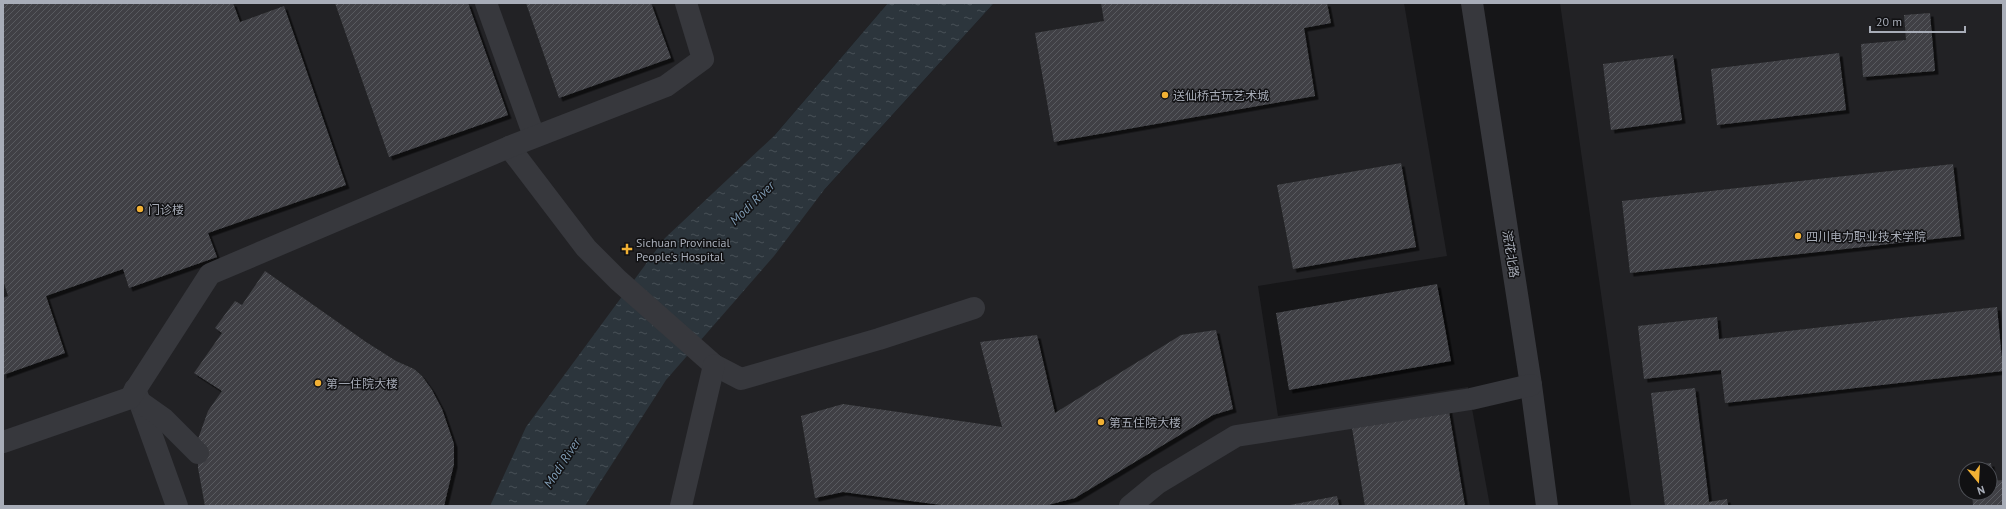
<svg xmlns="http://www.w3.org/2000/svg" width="2006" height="509" font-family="'PT Sans','Noto Sans SC',sans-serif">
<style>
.built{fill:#222225;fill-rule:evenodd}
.water{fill:url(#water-ripples)}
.building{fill:url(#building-hatch);filter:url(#shadow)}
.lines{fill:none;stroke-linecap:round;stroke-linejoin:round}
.minor{stroke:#37383d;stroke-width:22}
.poi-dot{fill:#f2b134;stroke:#111113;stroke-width:1.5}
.labels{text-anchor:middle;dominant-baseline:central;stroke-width:3;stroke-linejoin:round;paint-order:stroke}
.poi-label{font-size:12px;fill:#a8adb8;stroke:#111113;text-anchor:start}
.street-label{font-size:12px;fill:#a8adb8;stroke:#111113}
.water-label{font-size:13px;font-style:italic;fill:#7f9bb3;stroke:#111113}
</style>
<defs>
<pattern id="water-ripples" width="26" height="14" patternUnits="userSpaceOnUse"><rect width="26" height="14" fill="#2c353c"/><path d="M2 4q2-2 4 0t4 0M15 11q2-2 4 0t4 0" fill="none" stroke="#485056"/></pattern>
<pattern id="building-hatch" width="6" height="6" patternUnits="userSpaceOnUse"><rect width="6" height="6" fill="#404145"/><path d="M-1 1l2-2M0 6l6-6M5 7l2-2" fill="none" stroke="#595a5e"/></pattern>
<filter id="shadow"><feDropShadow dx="3.5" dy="3.5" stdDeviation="0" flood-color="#0009"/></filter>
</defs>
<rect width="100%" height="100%" fill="#161618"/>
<g class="built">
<path d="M3 3H888L774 136 824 190 994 3H1404L1447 256 1258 286 1278 416 1468 387 1490 506H3Z"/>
<path d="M1560 3H2003V506H1631ZM1966 469H1990V493H1966Z"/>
</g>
<path class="water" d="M888 3H994L824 190 774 256 666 380 585 506H490L526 427 665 238 774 136Z"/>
<g class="building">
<path d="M3 3H233L240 22 284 6 346 185 208 233 217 257 129 288 123 269 46 296 65 353 3 375V298L8 296 3 280Z"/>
<path d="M335 3H468L508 115 389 157Z"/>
<path d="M526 3H651L671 58 559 98Z"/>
<path d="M1101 3H1327L1331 23 1304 28 1315 96 1054 142 1035 33 1104 21Z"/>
<path d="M1930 13 1935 71 1863 77 1861 44 1906 40 1904 15Z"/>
<path d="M1839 53 1846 110 1717 125 1711 69Z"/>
<path d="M1673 55 1682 120 1611 130 1603 64Z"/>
<path d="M1401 163 1416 247 1293 269 1277 185Z"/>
<path d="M1953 164 1961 236 1630 273 1622 201Z"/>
<path d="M265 271 366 342 396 361 414 369 422 376 432 390 442 409 454 444V464L444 506H205L198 468V439L208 411 222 391 194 373 222 333 215 328 235 301 242 305Z"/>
<path d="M1437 284 1451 361 1289 390 1276 313Z"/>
<path d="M1997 307 2003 371 1725 403 1721 370 1644 379 1638 326 1717 317 1719 339Z"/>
<path d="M1216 330 1233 409 1213 415 1075 498 1044 506H949L843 492 815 498 801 416 843 404 1002 427 980 342 1037 335 1055 413 1181 335Z"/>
<path d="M1695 388 1709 502 1727 499 1728 506H1665L1651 393Z"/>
<path d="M1448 406 1465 506H1365L1351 422Z"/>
<path d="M1991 463 1993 481 2003 480V506H1973L1972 493H1990V469H1969L1968 465Z"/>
<path d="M1337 496 1339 506H1290V505Z"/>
</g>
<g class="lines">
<g class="minor">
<path d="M486 3 534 136"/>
<path d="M1472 3 1531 385 1547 506"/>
<path d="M509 147 586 248 618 280 714 365 741 379 879 339 974 308"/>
<path d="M135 389 177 506"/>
<path d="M140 402 164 419 198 453"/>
<path d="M3 442 130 398 210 274 509 147 666 86 703 59 686 3"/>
<path d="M681 506 714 365"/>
<path d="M1130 506 1158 483 1236 436 1471 399 1531 385"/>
</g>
</g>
<g class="poi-dot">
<circle cx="1165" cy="95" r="4"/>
<circle cx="140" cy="209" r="4"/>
<circle cx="1798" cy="236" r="4"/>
<path d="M625 243h4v4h4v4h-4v4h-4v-4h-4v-4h4z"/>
<circle cx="318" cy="383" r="4"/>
<circle cx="1101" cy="422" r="4"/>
</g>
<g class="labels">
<g class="poi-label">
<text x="1173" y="95">送仙桥古玩艺术城</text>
<text x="148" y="209">门诊楼</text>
<text x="1806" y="236">四川电力职业技术学院</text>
<text x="636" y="242">Sichuan Provincial<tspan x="636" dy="14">People's Hospital</tspan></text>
<text x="326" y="383">第一住院大楼</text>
<text x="1109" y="422">第五住院大楼</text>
</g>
<g class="street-label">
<text transform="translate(1511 254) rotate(81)">浣花北路</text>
</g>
<g class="water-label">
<text transform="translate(752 203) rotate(-44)">Modi River</text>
<text transform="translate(562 463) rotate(-57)">Modi River</text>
</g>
</g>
<rect width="2006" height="509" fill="none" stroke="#a8adb8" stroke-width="8"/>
<g transform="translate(1978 481) rotate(162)"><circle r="19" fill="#111113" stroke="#4d4f55"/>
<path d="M0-3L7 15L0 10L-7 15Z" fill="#f2b134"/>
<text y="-6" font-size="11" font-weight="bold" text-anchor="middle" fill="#a8adb8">N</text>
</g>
<path d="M1870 26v6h95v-6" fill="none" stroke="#a8adb8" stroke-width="2"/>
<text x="1876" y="26" font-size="12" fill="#a8adb8" stroke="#111113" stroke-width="3" paint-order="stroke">20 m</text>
</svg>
